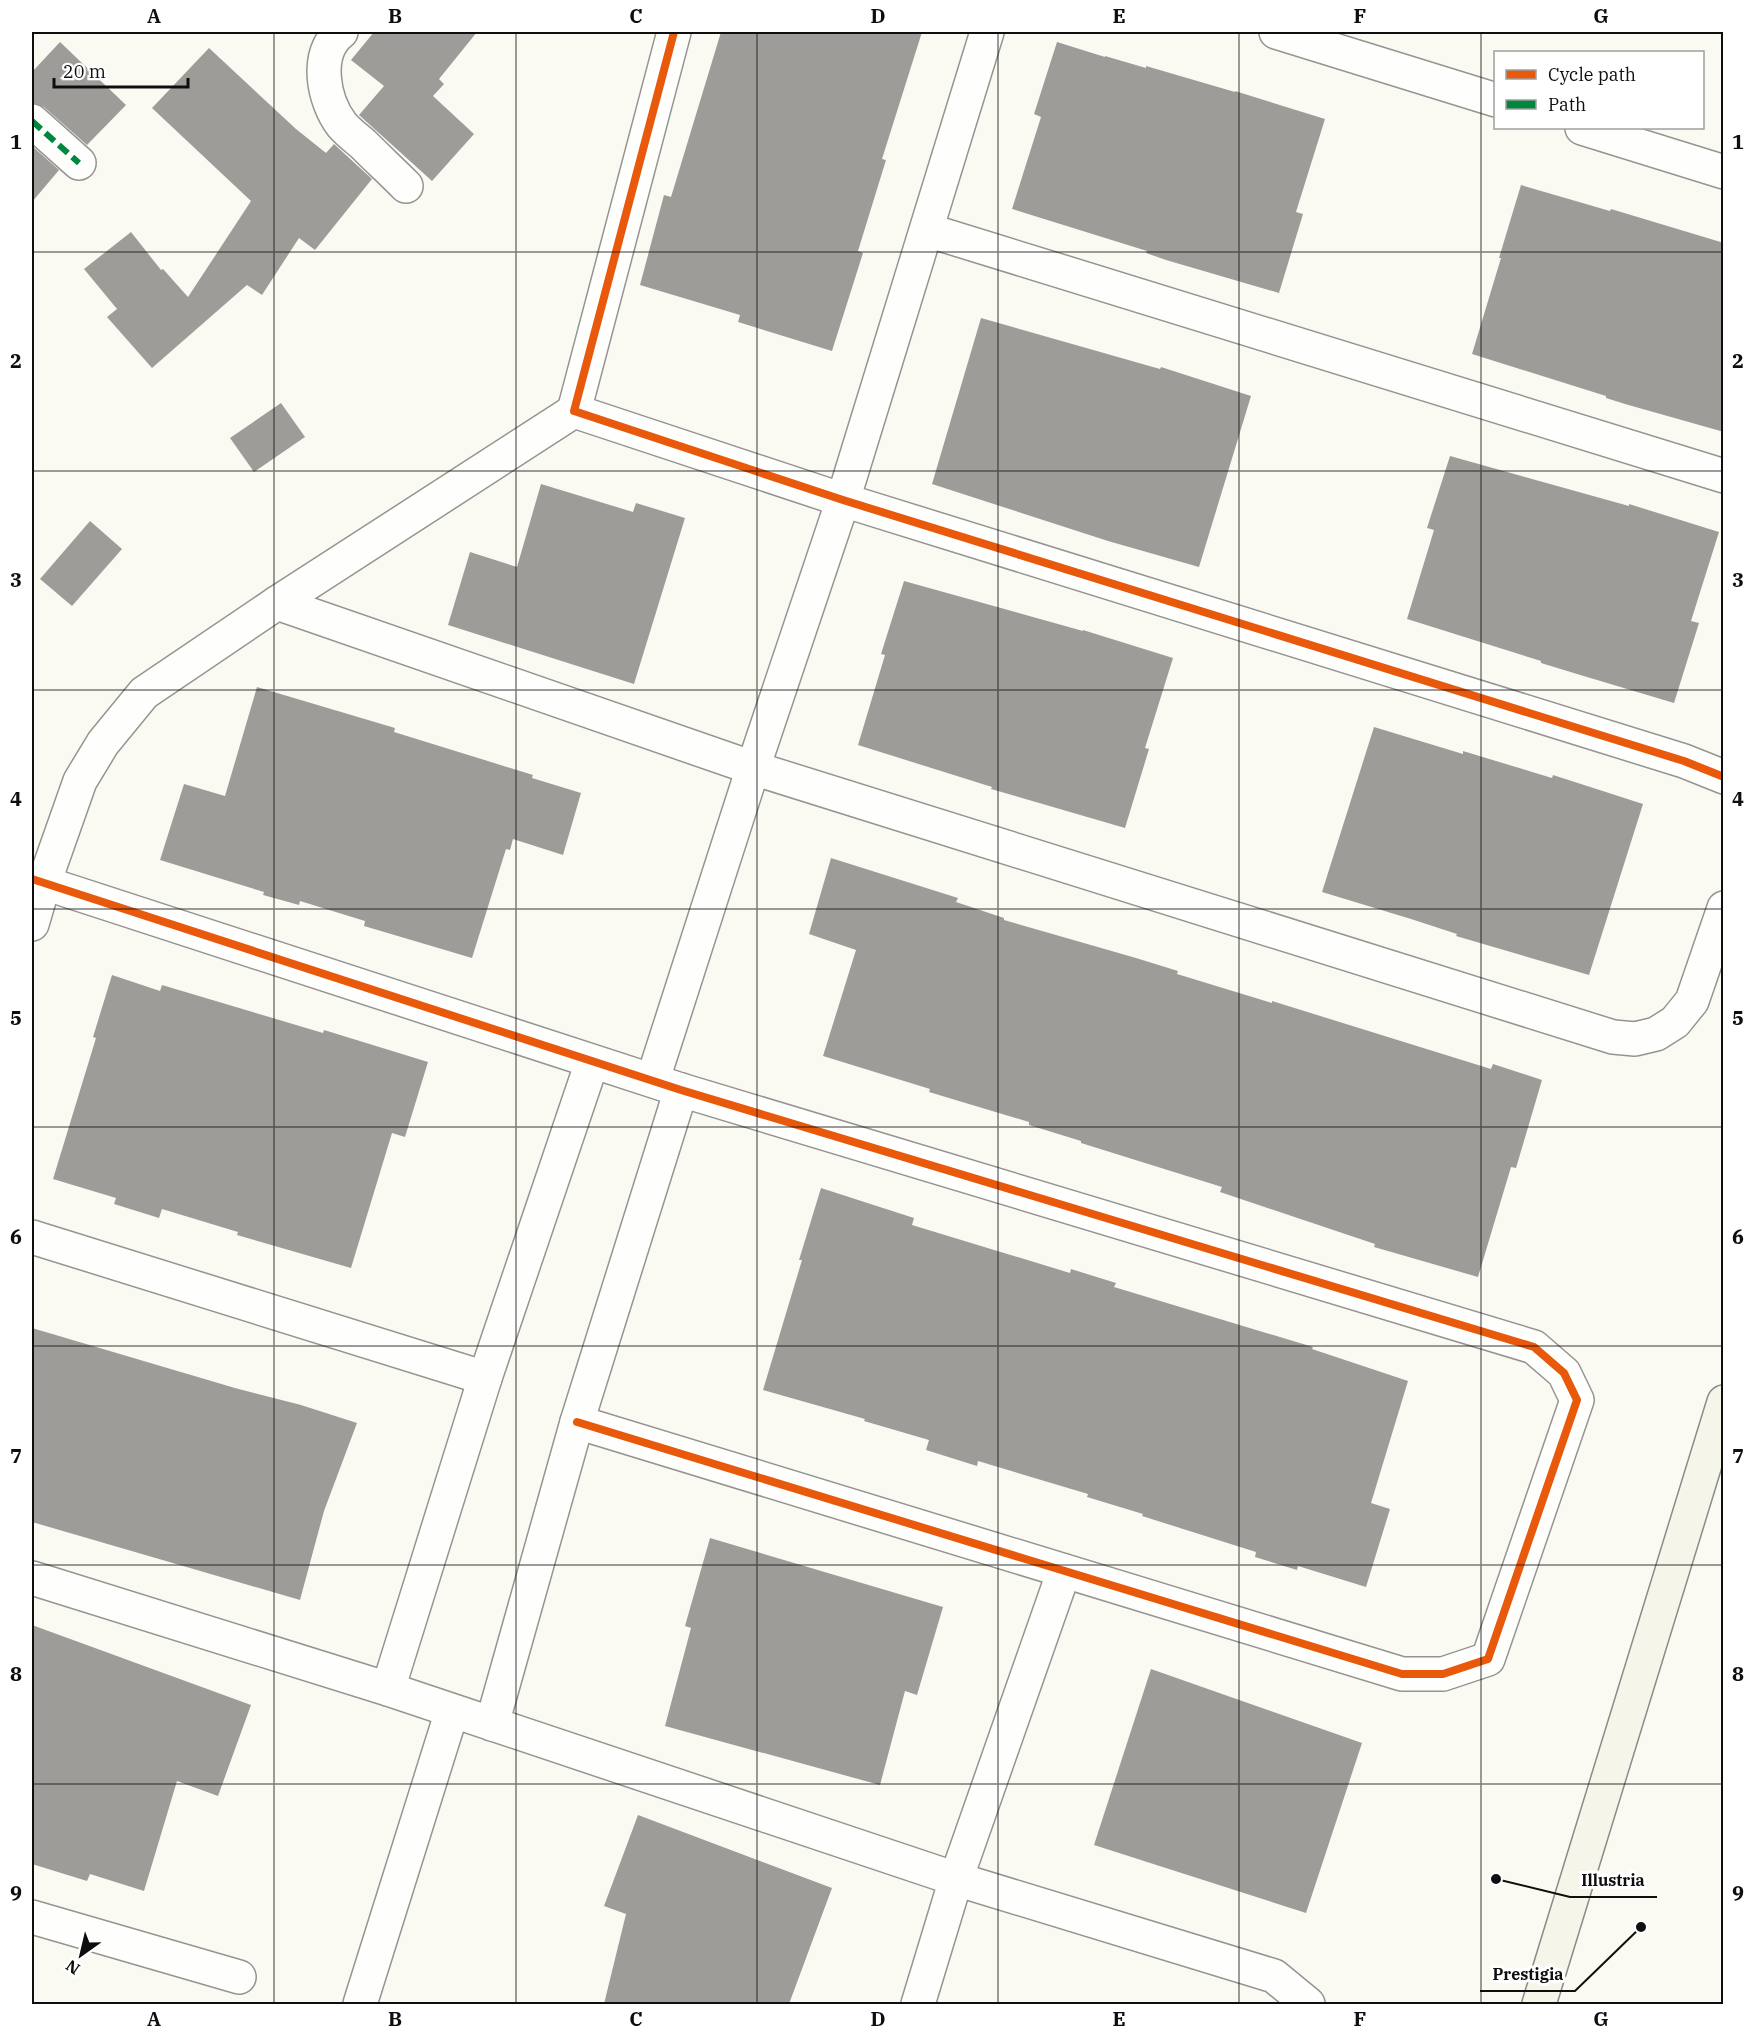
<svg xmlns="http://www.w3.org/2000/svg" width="1755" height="2036" font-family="'IBM Plex Serif',serif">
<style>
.building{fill:#9e9c98}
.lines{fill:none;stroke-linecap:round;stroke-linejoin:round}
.street-casing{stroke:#959491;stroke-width:36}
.secondary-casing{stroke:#8b8b87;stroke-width:36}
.street{stroke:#fefefd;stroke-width:33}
.secondary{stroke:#f5f5ea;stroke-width:33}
.quiet{stroke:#00873e;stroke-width:6;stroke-dasharray:12 6;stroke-linecap:butt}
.cycleway-casing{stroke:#fff;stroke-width:11}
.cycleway{stroke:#e8590c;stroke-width:8}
.grid{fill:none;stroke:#0e0e0e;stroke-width:1.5;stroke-opacity:0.55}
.leader{fill:none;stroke:#0e0e0e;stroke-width:2}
.callout-dot{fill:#0e0e0e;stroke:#fff;stroke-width:2}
.callout-label{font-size:16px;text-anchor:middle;font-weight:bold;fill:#0e0e0e;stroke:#fff;stroke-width:6;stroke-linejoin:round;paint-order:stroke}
.neatline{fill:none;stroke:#0e0e0e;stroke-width:2}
.grid-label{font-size:20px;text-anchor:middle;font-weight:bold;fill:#0e0e0e}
</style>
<rect width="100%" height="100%" fill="#fbfaf2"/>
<g class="building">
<path d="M374 32H477L439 79 444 84 433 96 474 134 432 181 359 115 384 86 351 60Z"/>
<path d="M721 32H922L882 159 886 160 858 251 863 253 832 351 738 322 740 315 640 285 664 195 671 197Z"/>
<path d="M60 42 126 105 87 145 44 107 32 103V72Z"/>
<path d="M1057 42 1105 57V56L1146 68V66L1235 92V91L1325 119 1296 212 1303 214 1279 293 1166 260 1146 253 1147 251 1012 209 1041 117 1034 114Z"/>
<path d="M209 48 296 129 326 153 334 144 372 179 315 250 299 238 262 295 247 285 152 368 107 317 117 309 84 269 131 232 161 270 163 269 188 297 251 201 152 108Z"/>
<path d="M32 146 59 170 32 202Z"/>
<path d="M1521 185 1610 211 1611 209 1724 243V432L1625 404 1606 398V396L1472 354 1501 258H1499Z"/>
<path d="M981 318 1160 369 1161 367 1251 396 1199 567 1108 541 932 484Z"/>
<path d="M281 403 305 437 254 472 230 438Z"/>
<path d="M1450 456 1629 506V504L1719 532 1691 621 1699 623 1674 703 1577 674 1541 663V661L1407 619 1434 530 1427 528Z"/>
<path d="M541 484 633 512 636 503 685 518 634 684 448 625 470 552 517 567Z"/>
<path d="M90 521 122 549 72 606 40 579Z"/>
<path d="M904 581 1083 631V630L1173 658 1145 748 1149 749 1125 828 991 789 992 787 858 745 885 655 881 654Z"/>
<path d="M257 687 395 728 394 732 533 775 532 778 581 793 563 855 513 839 510 850 506 849 472 958 364 926 365 921 300 901 299 905 263 895 264 892 160 860 184 784 225 796Z"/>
<path d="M1374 727 1463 754V751L1552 778 1553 775 1643 804 1589 975 1456 936 1457 934 1411 919 1322 892Z"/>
<path d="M831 858 958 898 956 902 1004 918V920L1136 958 1178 971 1177 974 1272 1003V1001L1491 1069 1493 1064 1542 1080 1516 1168 1511 1167 1478 1277 1374 1247 1375 1244 1220 1192 1222 1187 1081 1143V1141L1029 1125V1122L929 1092 930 1089 823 1056 856 950 809 934Z"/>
<path d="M112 975 160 991 162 985 323 1033 324 1030 428 1062 405 1137 392 1133 351 1268 237 1235 238 1232 162 1209 159 1218 114 1204 116 1198 53 1179 96 1038 93 1037Z"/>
<path d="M821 1188 914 1218 912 1225 1070 1273 1071 1269 1116 1283 1114 1287 1313 1347 1312 1349 1408 1381 1371 1503 1390 1509 1366 1587 1298 1566 1297 1570 1255 1557 1256 1552 1142 1516 1143 1514 1087 1497 1088 1494 978 1461 977 1466 926 1450 929 1440 864 1421 865 1419 763 1390 802 1260H799Z"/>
<path d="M32 1328 235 1388 301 1405 357 1423 324 1511 300 1600 32 1522Z"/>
<path d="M710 1538 943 1607 917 1695 905 1691 880 1785 665 1726 691 1628 685 1626Z"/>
<path d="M32 1625 251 1705 218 1796 177 1781 144 1891 90 1874 87 1881 32 1864Z"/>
<path d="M1151 1669 1362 1743 1306 1913 1094 1845Z"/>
<path d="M638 1815 832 1888 789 2004H604L626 1914 604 1906Z"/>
</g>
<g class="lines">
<defs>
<g id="street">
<path d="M341 32C314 53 323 100 342 125 348 132 356 138 363 144 377 158 392 172 406 186"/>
<path d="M674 32 574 411 843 500 1684 761 1724 777"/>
<path d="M1276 32 1496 100"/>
<path d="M32 121 79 163"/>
<path d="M1582 128 1724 172"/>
<path d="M927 230 1724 476"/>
<path d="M277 603 753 768 1613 1037 1635 1039 1656 1034 1675 1022 1692 1001 1724 908"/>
<path d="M32 879 681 1090 1534 1347 1564 1373 1577 1400 1488 1659 1443 1674H1402L577 1422"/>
<path d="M32 924 44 883 80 781 103 743 144 693 277 603 574 411"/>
<path d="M653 1079 753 768 843 500 987 32"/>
<path d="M32 1237 485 1378"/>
<path d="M32 1578 388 1689 956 1879 1274 1976 1308 2004"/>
<path d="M388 1689 485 1378 592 1062"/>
<path d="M492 1724 577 1422 681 1090"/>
<path d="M32 1917 239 1977"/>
<path d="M360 2004 452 1711"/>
<path d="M918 2004 956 1879 1064 1571"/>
</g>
<path id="secondary" d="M1539 2004 1724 1402"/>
</defs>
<use href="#street" class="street-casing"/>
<use href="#secondary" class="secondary-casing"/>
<use href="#street" class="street"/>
<use href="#secondary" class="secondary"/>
<path class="quiet" d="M32 121 79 163"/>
<defs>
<g id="cycleway">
<path d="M674 32 574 411 843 500 1684 761 1724 777"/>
<path d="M32 879 681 1090 1534 1347 1564 1373 1577 1400 1488 1659 1443 1674H1402L577 1422"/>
</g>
</defs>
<use href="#cycleway" class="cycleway-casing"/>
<use href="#cycleway" class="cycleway"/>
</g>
<path class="grid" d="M274 32V2004M516 32V2004M757 32V2004M998 32V2004M1239 32V2004M1481 32V2004M32 252H1724M32 471H1724M32 690H1724M32 909H1724M32 1127H1724M32 1346H1724M32 1565H1724M32 1784H1724"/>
<path class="leader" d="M1496 1879L1570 1897H1657M1641 1927L1575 1991H1480"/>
<g class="callout-dot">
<circle cx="1496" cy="1879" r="6"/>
<circle cx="1641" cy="1927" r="6"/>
</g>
<g class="callout-label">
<text x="1613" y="1886">Illustria</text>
<text x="1528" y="1980">Prestigia</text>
</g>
<rect width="1755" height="2036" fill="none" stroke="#ffffff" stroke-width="66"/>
<rect x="1494" y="51" width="210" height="78" fill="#ffffff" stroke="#9f9f9f" stroke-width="1.5"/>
<rect x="1506" y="70" width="30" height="9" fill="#e8590c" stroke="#9f9f9f" stroke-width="1.5"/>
<text x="1548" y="81" font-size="18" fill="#0e0e0e">Cycle path</text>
<rect x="1506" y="100" width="30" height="9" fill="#00873e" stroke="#9f9f9f" stroke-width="1.5"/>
<text x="1548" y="111" font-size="18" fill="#0e0e0e">Path</text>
<g transform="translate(81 1955) rotate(214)" stroke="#ffffff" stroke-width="4.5" paint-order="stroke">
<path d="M0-4.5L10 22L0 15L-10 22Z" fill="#0e0e0e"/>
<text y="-9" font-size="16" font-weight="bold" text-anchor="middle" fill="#0e0e0e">N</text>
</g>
<path d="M54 78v9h134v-9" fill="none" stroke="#0e0e0e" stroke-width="3"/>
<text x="63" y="78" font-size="18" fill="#0e0e0e" stroke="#ffffff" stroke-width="4.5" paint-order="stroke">20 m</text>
<rect x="33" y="33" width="1689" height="1970" class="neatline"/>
<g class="grid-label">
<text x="154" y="23">A</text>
<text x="395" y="23">B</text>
<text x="636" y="23">C</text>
<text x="878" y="23">D</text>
<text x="1119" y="23">E</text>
<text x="1360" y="23">F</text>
<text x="1601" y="23">G</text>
<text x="16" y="149">1</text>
<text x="1738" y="149">1</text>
<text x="16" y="368">2</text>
<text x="1738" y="368">2</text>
<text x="16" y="587">3</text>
<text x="1738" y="587">3</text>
<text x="16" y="806">4</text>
<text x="1738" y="806">4</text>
<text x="16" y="1025">5</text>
<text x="1738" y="1025">5</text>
<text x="16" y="1244">6</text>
<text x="1738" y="1244">6</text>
<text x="16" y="1463">7</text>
<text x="1738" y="1463">7</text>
<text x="16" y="1681">8</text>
<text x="1738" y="1681">8</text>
<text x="16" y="1900">9</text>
<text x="1738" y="1900">9</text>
<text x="154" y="2026">A</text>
<text x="395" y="2026">B</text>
<text x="636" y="2026">C</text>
<text x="878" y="2026">D</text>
<text x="1119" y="2026">E</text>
<text x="1360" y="2026">F</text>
<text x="1601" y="2026">G</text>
</g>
</svg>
